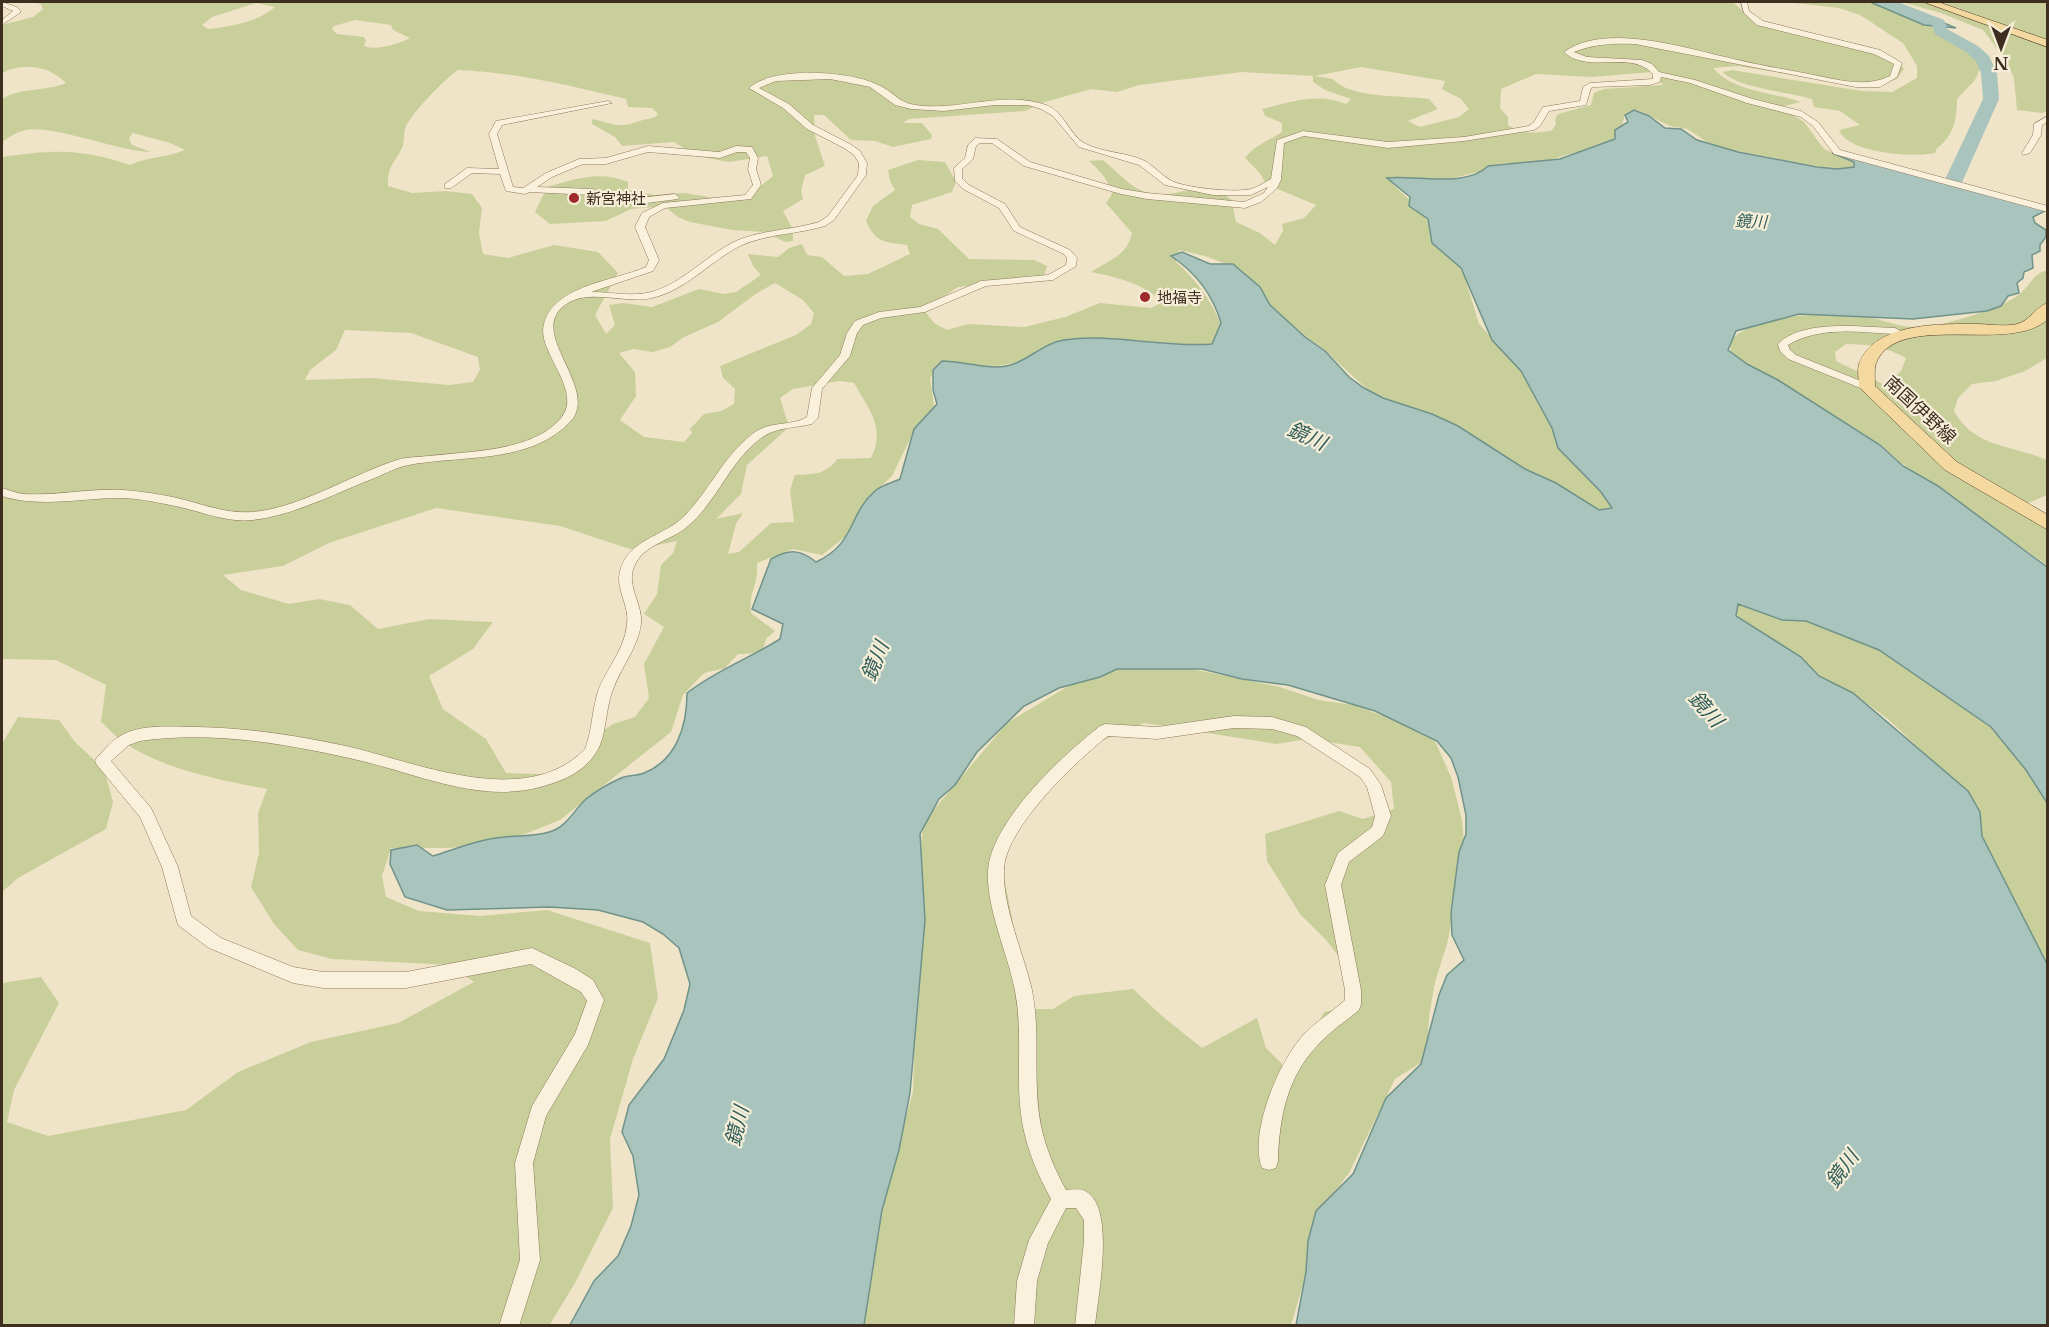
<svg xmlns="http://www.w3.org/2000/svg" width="2049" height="1327" font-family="'Libre Baskerville','Noto Sans JP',serif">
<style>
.green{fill:#c9cf9b;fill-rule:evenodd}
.water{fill:#a9c4bc;stroke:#6f938a;stroke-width:1.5}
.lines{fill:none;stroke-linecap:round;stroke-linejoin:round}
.river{fill:#a9c4bc;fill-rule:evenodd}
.minor-casing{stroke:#8d765c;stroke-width:1}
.primary-casing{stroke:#5b4430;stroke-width:1}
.minor{fill:#faf1dc;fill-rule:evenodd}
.primary{fill:#f3d9a0;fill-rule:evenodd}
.poi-dot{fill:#9e2a2b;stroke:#f7eed8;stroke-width:2}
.labels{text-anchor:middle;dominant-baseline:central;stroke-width:4.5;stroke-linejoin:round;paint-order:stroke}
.far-poi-label{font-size:15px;fill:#3d2e20;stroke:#f7eed8;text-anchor:start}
.far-water-label{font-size:16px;font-style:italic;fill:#2f5d5a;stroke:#f7eed8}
.street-label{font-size:18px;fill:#3d2e20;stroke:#f7eed8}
.water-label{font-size:20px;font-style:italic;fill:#2f5d5a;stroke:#f7eed8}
</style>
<rect width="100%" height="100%" fill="#f0e4c8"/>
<g class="green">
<path d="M32 2H1733C1753 24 1795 34 1823 39 1854 44 1883 43 1904 69L1897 79 1880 85 1851 84 1738 66 1713 68C1734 92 1772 92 1801 102L1780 107 1804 122 1824 149 1855 163 1852 169 1828 168 1715 147 1687 129 1670 126 1638 110 1625 114 1618 141 1545 161 1496 164 1482 171 1441 181 1389 179C1402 197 1436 215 1431 240L1456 261 1465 278 1479 324 1519 368 1616 503 1604 512 1379 400 1321 347 1294 329 1265 302 1234 267 1205 256 1179 250 1176 262C1195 278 1216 306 1222 330L1210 347 1123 339 1088 342 1010 364 988 367 940 365 930 378 934 406 910 439 892 476 876 491 855 529 822 555 793 549 757 563C759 586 748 591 751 613L775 631 766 639 762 653 738 654 725 668 704 673 683 695 671 732 560 820 504 842 449 848H391L382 876 386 897 419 911 480 916 547 910 650 943 658 998 633 1059 610 1139 613 1208 575 1283 549 1326 2 1325V983L41 977 59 1003 14 1090 7 1122 48 1136 186 1110 238 1072 311 1042 398 1023 474 982 450 965 332 959 298 950 274 924 251 887 259 853 258 813 267 789C223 781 168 770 129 746 119 740 110 730 101 722L106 685 56 660 2 659V157C54 150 79 148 130 165 148 156 167 158 185 150L170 143 133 133 129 138 132 145 151 152C119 152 47 122 22 131 15 133 8 138 2 142V99C21 87 45 92 66 83 49 66 24 62 2 73V25L33 17 43 9 41 4ZM256 3 275 7C261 21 228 27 208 29L202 25 212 17ZM355 20 391 25 393 30 410 38C399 44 375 51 364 46L366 41 364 37 337 34 332 29 334 26ZM1361 67 1445 81 1442 89 1461 99 1469 109 1459 117 1420 127 1408 121 1438 109 1429 99C1403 95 1350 99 1333 79L1315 76ZM458 70C514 72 571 86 626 99L628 107 652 108 658 114C653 120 647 118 640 121 615 129 616 124 592 119V124L615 137 622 146 674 142 697 156 729 162 767 156 773 176 751 194 733 197 715 198 685 193 655 195 628 190V182C599 170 576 179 547 187L535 212 550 224 606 221 631 209 664 206 678 217 690 222 732 230 765 232 785 242 793 241V230L783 211 803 199 801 191 805 175 825 166 815 136 814 115H824L851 140 875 141 893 147 931 139 932 135 922 123H903L909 119 1025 111 1045 102 1091 89 1117 92 1139 85 1242 72 1313 76V82L1325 90 1351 99 1346 104C1317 92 1291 102 1262 109L1265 116 1282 123V132C1269 141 1255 145 1245 158L1259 172 1266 184 1316 205 1304 218 1282 224 1283 231 1275 245 1260 233 1236 222 1231 199C1197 175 1179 201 1149 193 1131 189 1117 171 1103 160L1089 161C1101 172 1108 179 1112 194L1106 203 1132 233C1127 256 1109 260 1091 272 1117 277 1144 284 1163 302L1151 308 1100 303 1065 317 1025 327 968 324 947 330 934 323 924 310 958 287 1043 279 1047 266 1034 260 969 259 938 229 919 224 910 217 912 205 952 192 956 182 945 162 918 160 888 170 890 181 895 190 873 206 866 221C876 243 884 242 907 245L910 254 868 274 844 276 822 257 807 255 802 244 789 248 778 257 748 254 753 266 761 275 736 292 724 294 699 289 652 307 623 303 609 305 615 325 606 334 595 315 618 273 598 252 554 245 508 258 483 254 479 233 482 208 472 194 445 191 412 193 388 186C387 167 394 164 402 148 405 141 403 136 405 129 409 115 445 79 458 70ZM1652 72 1663 85 1604 89 1594 93 1591 105 1558 114 1555 119 1556 125 1551 131C1534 133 1523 135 1508 125V117L1500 108 1501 89 1536 74 1591 77ZM775 283 803 300 814 313 811 324 796 335 720 366 723 378 735 389 734 404 721 411 704 414 690 429 692 433 684 442 644 437 620 420 636 396 635 372 619 353 633 349 653 352 670 347 684 337 718 322 757 293ZM345 330 411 333 478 357 480 370 473 382 449 385 371 378 305 380 310 370 336 350ZM840 381 854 383C869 409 886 429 871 458L837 459C827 475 812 474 795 475L790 490 794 522 771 523 739 552 728 554 736 524 743 513 716 519 741 494 747 465 789 427 780 398 793 389ZM436 508 560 526 633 550 677 541 673 553 661 565 657 594 644 614 664 627 644 664 649 698 635 717 613 724 595 736 570 775 506 773 486 739 443 709 429 676 473 649 493 622 429 619 378 629 350 605 319 599 289 604 241 590 223 575 283 566 329 543Z"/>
<path d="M1786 2C1810 2 1836 0 1860 2 1901 7 1944 28 1976 54L1980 69 1975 80 1957 99C1957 113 1955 131 1944 142 1940 147 1937 146 1935 153 1913 158 1847 153 1839 130L1860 125 1840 111 1814 107 1812 99C1790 92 1737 88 1723 72L1732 70 1862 91 1892 92 1917 78V66L1903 43 1860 15 1839 8Z"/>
<path d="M1902 2H2047V111L2042 113 2017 110 2014 78 2007 62 1983 30 1941 13Z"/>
<path d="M2047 270V358L2025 371 1996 381 1972 384 1958 398 1954 411C1974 448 2013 445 2047 460V495L2026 504 2047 527V565L1900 462C1880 442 1859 431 1835 418 1813 406 1793 390 1771 378 1757 370 1745 365 1731 355L1730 341C1754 314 1824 312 1858 315 1880 318 1903 330 1926 327 1947 324 2000 309 2017 296 2030 287 2031 275 2047 270ZM1846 344C1869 344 1886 347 1906 358L1901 371 1885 385 1836 361 1835 352Z"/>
<path d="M1738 604 1782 620 1806 621 1879 650 1991 727 2026 770 2047 803V964L1982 836 1980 812 1942 770 1889 720 1853 693 1819 676 1801 657 1736 616Z"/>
<path d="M1182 667 1280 687 1318 700 1354 705 1399 722 1435 741 1451 777 1462 820 1465 854 1447 944 1435 982 1429 1016 1427 1059 1395 1079 1349 1173 1320 1211 1308 1268 1291 1325 857 1326 884 1195 913 1092 920 847 925 820 1007 723 1080 679 1124 668ZM1144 723 1276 744 1308 739 1360 747 1391 782 1394 809 1363 819 1339 811 1265 834 1267 861 1300 914 1327 941 1358 983 1353 1005 1324 1012 1291 1073 1266 1048 1257 1018 1202 1048 1162 1016 1133 989 1074 996 1053 1009H1030L1014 958 1013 923 1001 861 1029 812 1073 765 1099 742Z"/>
<path d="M18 717 59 720 75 742 104 769 113 802 106 829 18 878 2 892V744Z"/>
</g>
<g class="water">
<path d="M1870 2H1893L1956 28 1924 25Z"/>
<path d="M1634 110 1649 116 1665 128 1681 129 1697 140 1738 152 1817 167 1837 169 1854 167V162L1832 153H1837L2047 210 2033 217 2035 223 2046 230V237L2040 245V251L2032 255 2033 268 2024 272 2023 278 2017 283 2019 293 2008 296 2001 306 1987 311 1913 319 1799 314 1736 331 1728 350 1747 364 1778 380 1880 445 1903 466 1938 486 2047 567V803L2026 770 1991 727 1879 650 1806 621 1782 620 1738 604 1736 616 1801 657 1819 676 1853 693 1968 791 1980 812 1982 836 2047 964V1325H1296L1306 1272 1308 1241 1316 1211 1353 1174 1386 1098 1421 1064 1439 995 1447 975 1464 960 1452 935 1451 913 1459 852 1466 834V815L1458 777 1451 758 1437 741 1375 711 1288 685 1242 679 1202 669H1117L1100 677 1059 688 1024 706 977 752 955 785 939 799 920 834 925 920 910 1093 899 1150 882 1210 864 1325H570L594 1281 618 1256 631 1226 639 1195 633 1156 622 1132 629 1105 664 1059 684 1010 690 984 679 948 663 934 643 922 598 910 549 907 447 910 405 897 390 864 391 850 417 845 433 856C456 849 479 839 504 837 520 835 533 837 549 832 567 827 573 811 586 799 596 791 610 783 621 778 628 775 637 776 644 773 677 760 687 725 687 693 715 671 750 658 780 639L783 624 752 609 771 559C789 549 800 549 816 562 856 544 848 514 875 491 881 485 892 483 900 479L914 429 937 404 933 390V370L942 361C963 361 990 371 1011 365 1030 359 1044 343 1064 340 1114 333 1163 348 1212 344L1221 323C1213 295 1195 272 1171 256L1182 252 1210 264H1233L1260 287 1270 305 1305 337 1325 351 1349 377 1364 388 1383 398 1432 414 1458 426 1525 469 1556 483 1599 510 1612 508 1601 492 1558 448 1552 428 1521 371 1492 340 1461 268 1432 243 1428 219 1409 206 1410 197 1387 178C1416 175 1466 188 1488 166L1560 159 1615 139V130L1628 122 1625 115Z"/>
</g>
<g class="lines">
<path class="river" d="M1879 2H1898L1944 20 1947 29 1978 46 1989 56 1997 73 1999 99 1959 189 1935 210 1928 212 1919 206 1942 186 1983 99 1981 73 1976 61 1966 52 1935 34 1932 25Z"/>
<defs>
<g id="minor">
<path d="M2 2 17 7 21 12 2 25V20L13 11 2 6Z"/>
<path d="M1741 2H1747L1749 11 1763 21 1880 50 1902 63 1897 77 1880 87H1856L1635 44C1613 43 1594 44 1574 52L1587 57 1642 60 1652 64 1659 72 1695 80 1753 99 1801 111 1818 122 1840 150 2048 206V212L1834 154 1813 126 1801 117 1747 103 1690 83 1661 77 1660 82 1650 85 1594 87 1591 88 1586 105 1549 111 1540 126 1534 130 1464 141 1388 148 1304 136 1284 143 1281 180 1277 188 1261 202 1245 208 1147 199 1121 194 1024 166 992 143H980L976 146 973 159 962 169V178L969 185 1005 204 1020 227 1070 250 1077 258 1076 266 1053 280 986 286 925 312 881 318 863 325 857 333 850 356 822 389 818 418 812 424C796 428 778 427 764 436 730 459 718 501 688 526 671 541 643 544 634 567 626 586 643 604 641 624 638 647 622 666 614 687 608 701 607 716 604 731 598 765 571 779 540 787 482 803 422 776 366 762 294 745 214 730 140 741L129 745 111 761 151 808 178 867 191 916 221 938 293 967 323 972H406L532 948 576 969 593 980 604 1000 588 1045 546 1116 533 1163 540 1260 519 1326H499L520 1260 515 1163 532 1106 575 1034 587 1001 581 992 531 964 406 988H323L293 983 209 948 178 925 162 867 140 817 97 765 95 761 97 757C104 751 109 743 117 738 138 723 172 727 197 727 246 728 294 735 341 745 412 760 524 812 585 749 592 731 592 710 598 691 606 669 625 649 627 624 630 606 615 589 620 571 628 540 661 537 681 519 709 493 723 455 755 432 771 421 793 426 807 417L812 388 840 355 847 333 855 321 879 312 920 307 981 281 1048 275 1066 265 1067 258 1064 254 1014 231 999 208 963 189 955 181 954 168 965 158 968 145 975 138 997 139 1030 162 1122 189 1147 193 1244 202 1264 193 1268 187 1251 195H1213L1165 185 1139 165 1079 147 1053 116 1041 109 1028 105H995L944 111 911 109 895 105 870 87 830 79 776 81 759 88 789 104 813 125 850 144 860 151 867 163 866 175 834 220 825 226C798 234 768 234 742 245 711 260 687 290 652 298 625 304 592 289 568 303 522 330 602 388 570 422 527 466 459 454 404 466 393 469 382 475 372 479 334 494 294 515 253 520 224 523 199 510 170 505 155 502 137 498 121 498 81 498 39 508 2 496V488C9 490 16 493 23 494 56 496 90 488 123 490 139 491 157 494 173 497 200 503 224 514 252 512 301 508 350 475 397 460 407 457 418 457 429 456 469 451 533 452 561 418 584 390 536 352 544 324 554 285 614 281 646 267L649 260 635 227 642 213 663 203 745 195 753 185 748 169 750 158 746 152H737L720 158 648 152 606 164H583L552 177 537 187 593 189 602 196 598 199 591 195 530 192 525 194 506 191 500 174 472 173 451 188H445V184L467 168 499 169 489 134 496 121 608 101 612 103 502 125 497 134 513 187 523 188 546 173 579 159 606 158 648 146 719 152 736 146 752 147 758 158 756 169 761 185 751 199 665 208 649 217 645 227 659 260 653 271 591 292C610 292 632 297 651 292 684 283 707 254 738 240 763 230 792 230 819 222L828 216 858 175 859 163 854 155 844 148 807 129 783 108 749 88C773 66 848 71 876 84 898 93 895 104 924 106 965 109 1006 91 1046 105 1065 112 1068 133 1084 143 1102 153 1127 152 1145 161 1154 166 1161 175 1170 180 1183 188 1236 193 1251 189 1258 187 1265 182 1271 179L1277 140 1303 131 1388 142 1464 137 1529 126 1534 122 1543 107 1580 101 1583 87 1590 83 1653 79V74C1630 49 1589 75 1564 52 1607 21 1691 50 1738 60 1763 66 1789 70 1814 75 1840 80 1865 88 1890 76L1894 64 1874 54 1757 25 1744 13Z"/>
<path d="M2048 116V122L2042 125 2041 135 2030 153 2023 155 2022 153 2033 135 2034 124Z"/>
<path d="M675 194 679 197 678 199 639 204 635 201 639 198Z"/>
<path d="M1852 326 1895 328 1908 335 1903 338 1893 334C1858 332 1820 326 1788 345L1790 350 1796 355 1871 385V389H1863L1788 359 1780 351 1778 344C1796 326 1828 326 1852 326Z"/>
<path d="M1234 716 1272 717 1306 727 1370 769 1381 785 1391 816 1383 836 1349 862 1341 885 1361 990V1004L1359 1010C1345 1022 1329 1032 1317 1046 1287 1077 1279 1119 1278 1161L1276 1168 1269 1170 1262 1168C1248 1133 1280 1059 1305 1033 1317 1021 1332 1012 1345 1000V990L1325 885 1338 853 1372 827 1375 816 1367 787 1360 777 1297 736 1272 729 1234 728 1157 739 1108 736C1075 762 1018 817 1006 857 996 893 1024 953 1032 990 1041 1035 1032 1081 1041 1126 1046 1149 1055 1170 1066 1190 1072 1190 1079 1188 1085 1191 1116 1206 1098 1296 1095 1326H1075L1084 1241V1220L1076 1208H1066L1048 1243 1037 1281 1034 1326H1014L1017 1281 1029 1240 1051 1199C1039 1177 1028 1152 1023 1127 1014 1082 1024 1036 1015 991 1008 952 980 896 990 858 1003 811 1063 755 1100 726L1105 724 1157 727Z"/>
</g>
<g id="primary">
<path d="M1924 2H1938L2048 40V47Z"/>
<path d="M2048 303V319C2011 355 1898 310 1876 363 1874 369 1875 379 1875 386L1957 462 2048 515V530L1945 470 1859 387C1859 380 1857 370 1859 364 1874 322 1941 324 1976 324 1989 324 2005 327 2017 324 2030 321 2036 306 2048 303Z"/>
</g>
</defs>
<use href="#minor" class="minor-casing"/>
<use href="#primary" class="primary-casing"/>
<use href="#minor" class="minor"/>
<use href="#primary" class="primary"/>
</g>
<g class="poi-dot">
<circle cx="574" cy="198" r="6"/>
<circle cx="1145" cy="297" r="6"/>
</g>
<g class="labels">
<g class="far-poi-label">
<text x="586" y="198">新宮神社</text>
<text x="1157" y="297">地福寺</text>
</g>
<g class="far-water-label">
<text transform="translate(1751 221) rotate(2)">鏡川</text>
</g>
<g class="street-label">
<text transform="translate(1920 410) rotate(43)">南国伊野線</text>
</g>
<g class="water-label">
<text transform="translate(1307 436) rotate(24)">鏡川</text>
<text transform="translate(875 661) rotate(-68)">鏡川</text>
<text transform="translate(1706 709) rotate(48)">鏡川</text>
<text transform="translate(737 1126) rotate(-76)">鏡川</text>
<text transform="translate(1842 1169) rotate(-54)">鏡川</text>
</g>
</g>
<rect width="2049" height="1327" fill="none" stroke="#3d2e20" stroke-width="6"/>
<g transform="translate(2001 48) rotate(180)" stroke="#f7eed8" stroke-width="4.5" paint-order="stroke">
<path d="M0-4.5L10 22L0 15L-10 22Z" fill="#3d2e20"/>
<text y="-9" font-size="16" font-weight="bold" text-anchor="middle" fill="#3d2e20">N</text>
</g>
</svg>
